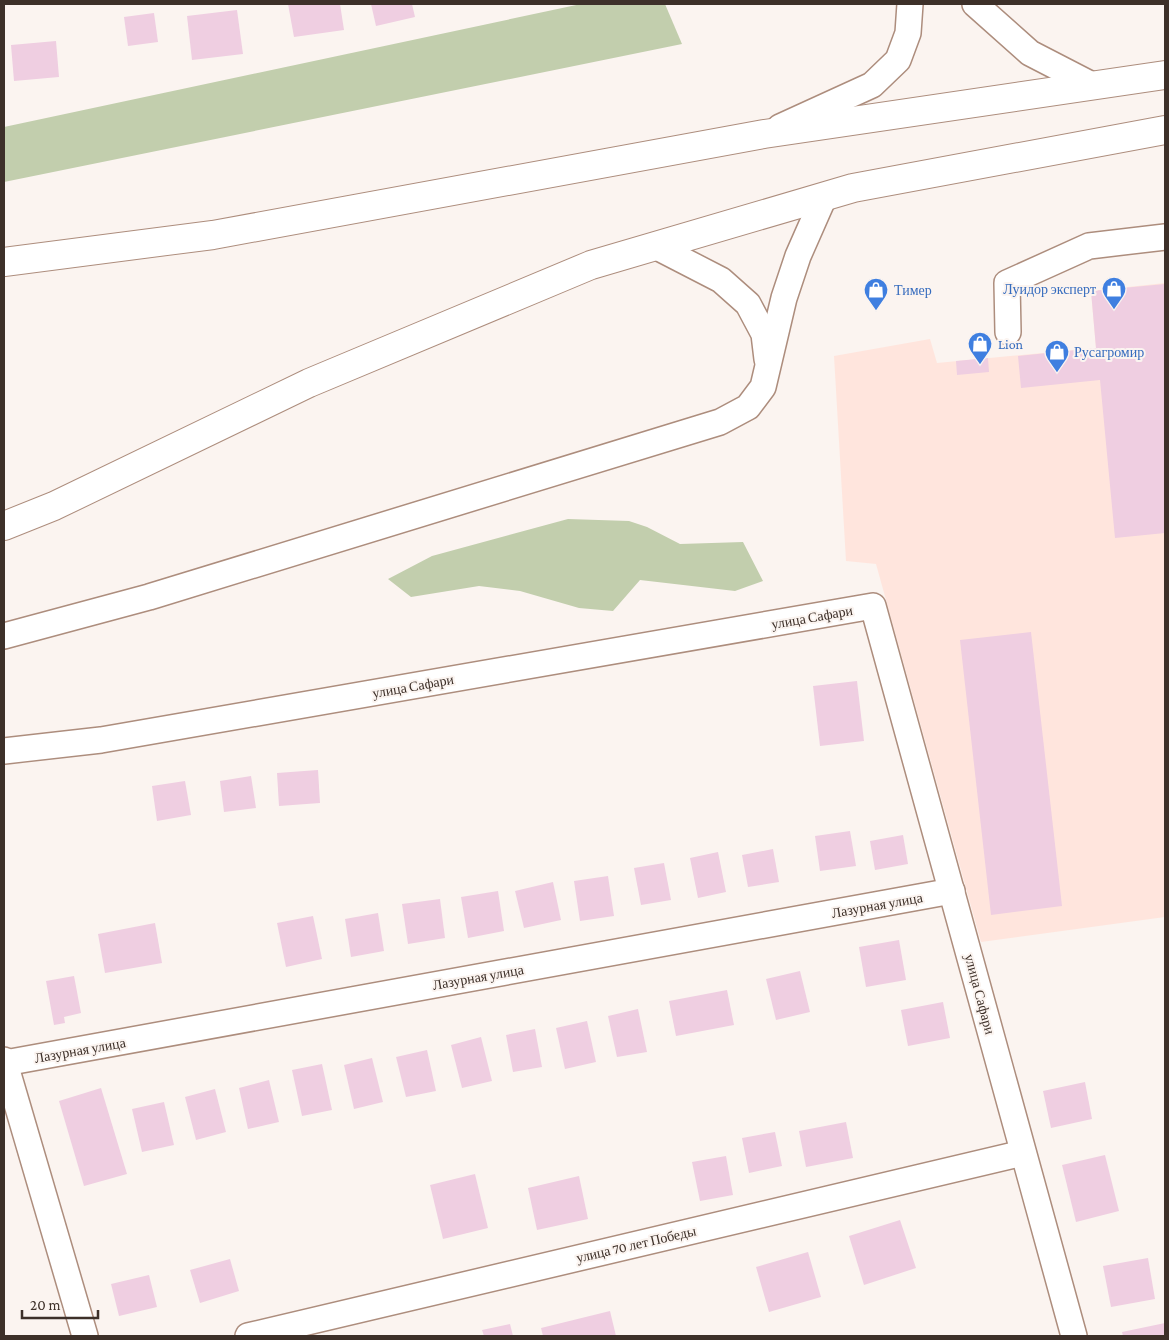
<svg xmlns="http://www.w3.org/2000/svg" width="1169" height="1340" font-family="'Crimson Pro',serif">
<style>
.industrial{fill:#ffe5dd}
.green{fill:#c2cead}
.building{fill:#efcee1}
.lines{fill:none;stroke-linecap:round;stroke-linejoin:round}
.minor-casing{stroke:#ad8d7d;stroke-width:28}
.major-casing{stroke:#ad8d7d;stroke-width:30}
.minor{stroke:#fff;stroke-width:25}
.major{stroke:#fff;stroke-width:28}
.labels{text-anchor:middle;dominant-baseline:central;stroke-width:4;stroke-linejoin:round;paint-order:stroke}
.shop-label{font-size:14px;fill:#366cbe;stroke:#fbf4f0;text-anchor:start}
.street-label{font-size:14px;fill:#3d3029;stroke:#fbf4f0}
</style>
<rect width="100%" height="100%" fill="#fbf4f0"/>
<path class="industrial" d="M1165 283V917L981 942 876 564 846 561 834 356 930 339 937 363 1096 348 1091 291Z"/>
<g class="green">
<path d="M581 4H665L682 44 4 182V127Z"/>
<path d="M568 519 629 521 647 527 680 544 743 542 763 581 735 591 640 580 613 611 579 608 520 591 479 586 411 597 388 579 432 556Z"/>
</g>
<g class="building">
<path d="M288 4H340L344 30 294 37Z"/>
<path d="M371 4H412L415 17 376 26Z"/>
<path d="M237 10 243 54 192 60 187 16Z"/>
<path d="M154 13 158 42 128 46 124 17Z"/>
<path d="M56 41 59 77 14 81 11 45Z"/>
<path d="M1165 284V533L1115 538 1100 380 1021 388 1018 356 1096 348 1091 291Z"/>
<path d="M988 358 989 372 957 375 956 361Z"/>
<path d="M1031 632 1062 906 991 915 960 640Z"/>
<path d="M857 681 864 741 820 746 813 686Z"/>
<path d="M318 770 320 803 279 806 277 773Z"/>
<path d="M251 776 256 808 224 812 220 781Z"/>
<path d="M185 781 191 815 157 821 152 786Z"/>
<path d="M850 831 856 866 820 871 815 836Z"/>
<path d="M903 835 908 864 875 870 870 841Z"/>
<path d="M773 849 779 882 748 887 742 855Z"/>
<path d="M718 852 726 892 698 898 690 858Z"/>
<path d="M664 863 671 900 641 905 634 868Z"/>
<path d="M608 876 614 916 580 921 574 881Z"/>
<path d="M553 882 561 920 524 928 515 891Z"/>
<path d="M498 891 504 931 468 938 461 897Z"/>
<path d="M440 899 445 938 408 944 402 904Z"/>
<path d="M378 913 384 951 351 957 345 919Z"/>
<path d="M313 916 322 959 286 967 277 923Z"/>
<path d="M155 923 162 963 105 973 98 934Z"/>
<path d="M899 940 906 980 866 987 859 947Z"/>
<path d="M800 971 810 1012 776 1020 766 979Z"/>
<path d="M74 976 81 1013 64 1017 65 1023 54 1025 46 981Z"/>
<path d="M727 990 734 1025 676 1036 669 1001Z"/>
<path d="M943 1002 950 1038 908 1046 901 1010Z"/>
<path d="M638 1009 647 1052 617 1057 608 1016Z"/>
<path d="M587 1021 596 1062 565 1069 556 1028Z"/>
<path d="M535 1029 542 1067 513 1072 506 1035Z"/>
<path d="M481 1037 492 1081 462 1088 451 1045Z"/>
<path d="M427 1050 436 1091 406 1097 396 1057Z"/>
<path d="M372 1058 383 1102 354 1109 344 1065Z"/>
<path d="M322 1064 332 1110 302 1116 292 1070Z"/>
<path d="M269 1080 279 1122 248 1129 239 1088Z"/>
<path d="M1085 1082 1092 1119 1051 1128 1043 1091Z"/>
<path d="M101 1088 127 1174 84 1186 59 1101Z"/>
<path d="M215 1089 226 1132 196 1140 185 1097Z"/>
<path d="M164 1102 174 1145 142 1152 132 1109Z"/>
<path d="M846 1122 853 1158 806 1167 799 1131Z"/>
<path d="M775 1132 782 1166 749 1173 742 1138Z"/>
<path d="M1105 1155 1119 1211 1076 1222 1062 1165Z"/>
<path d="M726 1156 733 1195 700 1201 692 1162Z"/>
<path d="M475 1174 488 1228 443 1239 430 1185Z"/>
<path d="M579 1176 588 1219 537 1230 528 1188Z"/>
<path d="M900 1220 916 1268 864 1285 849 1236Z"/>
<path d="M808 1252 821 1297 769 1312 756 1267Z"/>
<path d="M1148 1258 1155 1299 1111 1307 1103 1266Z"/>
<path d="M230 1259 239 1291 200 1303 190 1270Z"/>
<path d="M149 1275 157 1307 119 1316 111 1284Z"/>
<path d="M610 1311 616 1336H543L541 1328Z"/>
<path d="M1165 1323V1336H1123L1122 1332Z"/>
<path d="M510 1324 513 1336H484L482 1330Z"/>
</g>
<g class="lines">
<defs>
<g id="minor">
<path d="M975 4 1030 53 1092 85"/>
<path d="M780 127 872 85 898 60 908 33 910 4"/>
<path d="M655 246 721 280 748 304 764 334 767 359"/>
<path d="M1008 332 1007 283 1089 246 1165 237"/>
<path d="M4 636 149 597 720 422 748 407 763 387 784 298 798 256 824 197"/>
<path d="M4 751 101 740 873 606 1074 1336"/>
<path d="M4 1060 85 1336"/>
<path d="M5 1063 952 891"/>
<path d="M248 1336 1023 1153"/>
</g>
<g id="major">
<path d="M4 262 213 235 764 134 1165 75"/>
<path d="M4 526 54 506 309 383 591 265 853 188 1165 130"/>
</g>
</defs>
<use href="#minor" class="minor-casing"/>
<use href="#major" class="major-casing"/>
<use href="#minor" class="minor"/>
<use href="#major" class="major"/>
</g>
<defs>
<symbol id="shop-pin" viewBox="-11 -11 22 30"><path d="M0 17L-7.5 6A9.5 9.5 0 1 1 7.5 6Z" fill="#3f7fe0" stroke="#fbf4f0"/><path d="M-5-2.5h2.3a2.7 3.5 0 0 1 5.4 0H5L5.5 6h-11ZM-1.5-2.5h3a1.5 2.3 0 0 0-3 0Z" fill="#fff"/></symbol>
</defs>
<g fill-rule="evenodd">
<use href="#shop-pin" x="1100" y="275" width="28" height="38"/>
<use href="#shop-pin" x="862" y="276" width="28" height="38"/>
<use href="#shop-pin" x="966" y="330" width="28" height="38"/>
<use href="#shop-pin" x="1043" y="338" width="28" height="38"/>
</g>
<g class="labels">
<g class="shop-label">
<text x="1096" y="289" text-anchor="end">Луидор эксперт</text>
<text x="894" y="290">Тимер</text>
<text x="998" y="344">Lion</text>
<text x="1074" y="352">Русагромир</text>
</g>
<g class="street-label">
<text transform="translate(812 617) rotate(-10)">улица Сафари</text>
<text transform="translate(413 686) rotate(-10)">улица Сафари</text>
<text transform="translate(877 905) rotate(-10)">Лазурная улица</text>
<text transform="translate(478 977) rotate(-10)">Лазурная улица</text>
<text transform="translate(980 994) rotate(75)">улица Сафари</text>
<text transform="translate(80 1050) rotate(-10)">Лазурная улица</text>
<text transform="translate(636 1244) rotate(-13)">улица 70 лет Победы</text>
</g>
</g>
<rect width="1169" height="1340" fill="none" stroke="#3d3029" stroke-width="10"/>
<path d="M22 1310v8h76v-8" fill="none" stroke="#3d3029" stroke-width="2.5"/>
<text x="30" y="1310" font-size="15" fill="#3d3029" stroke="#fbf4f0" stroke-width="4" paint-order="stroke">20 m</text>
</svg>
